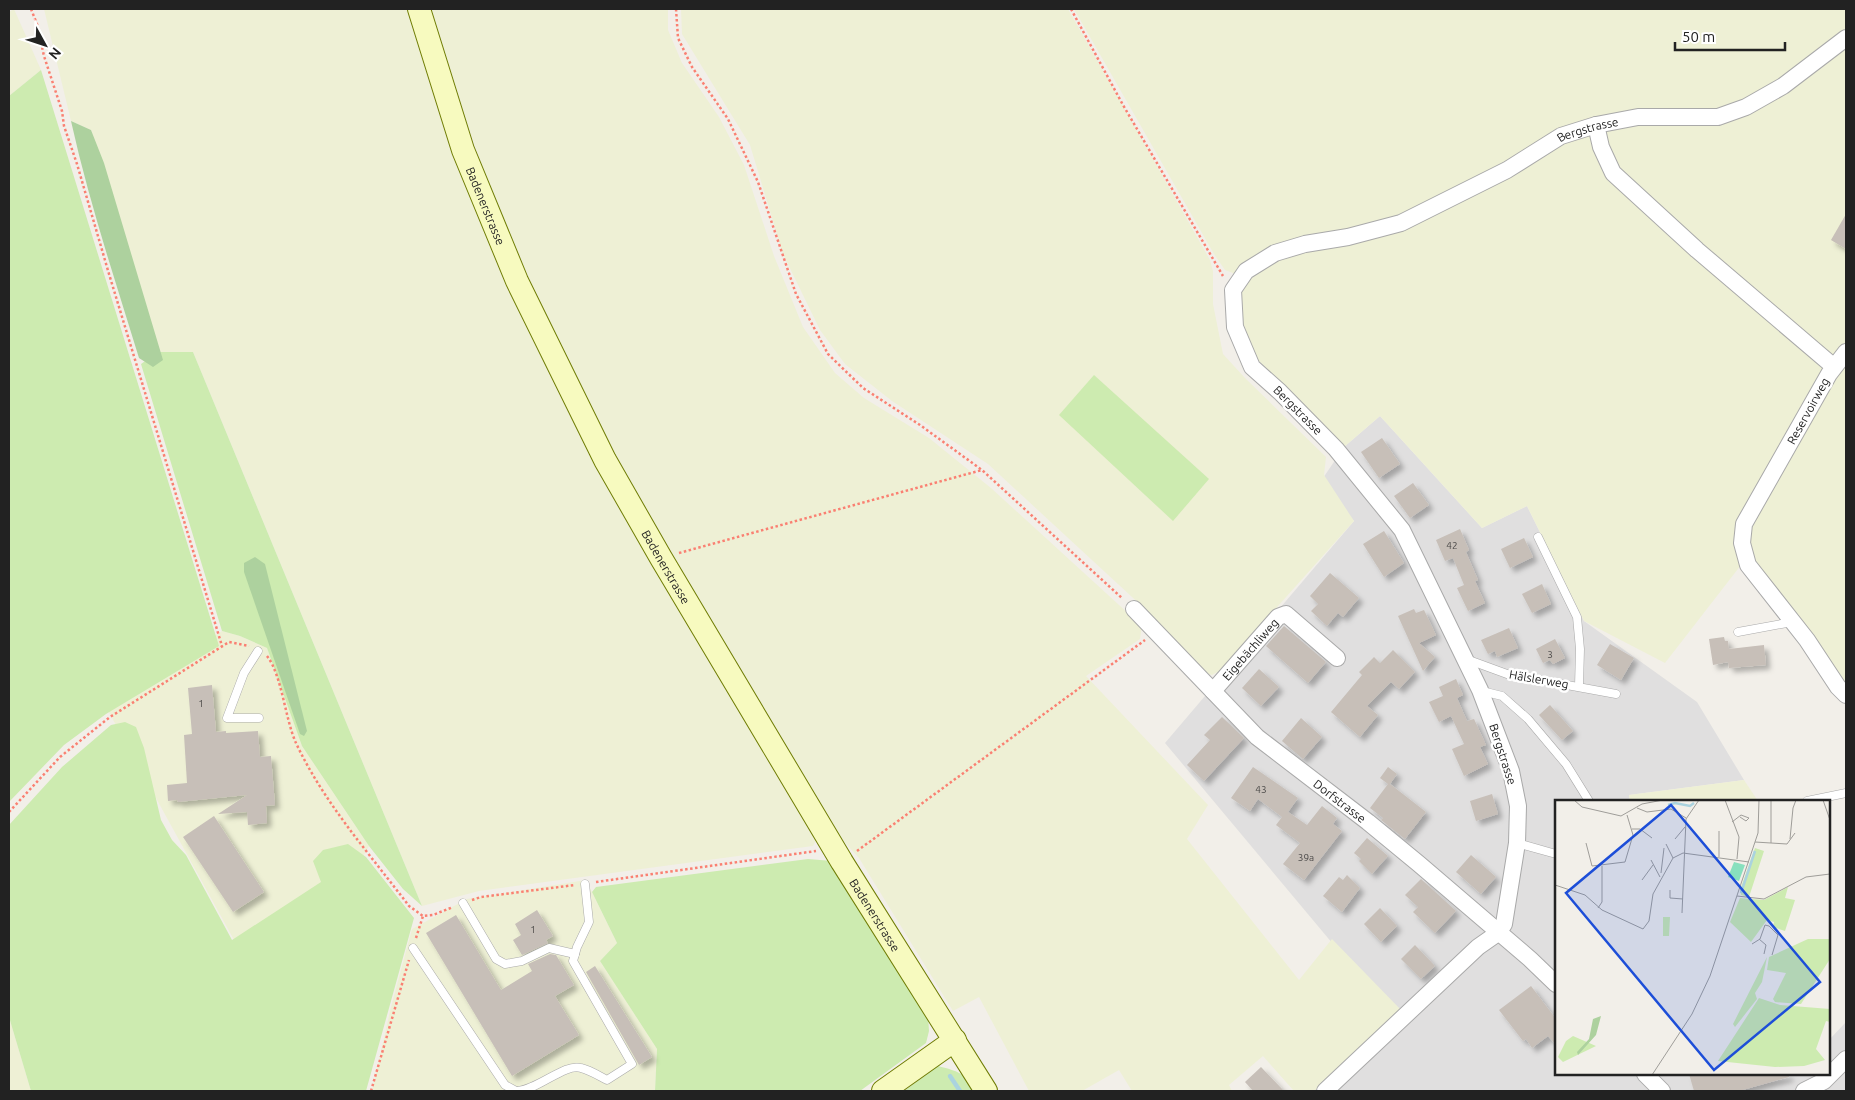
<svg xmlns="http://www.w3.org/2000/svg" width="1855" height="1100" font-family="Ubuntu,sans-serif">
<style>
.residential{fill:#e0dfdf}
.farmland{fill:#eef0d5}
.grass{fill:#cdebb0}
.forest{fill:#add19e}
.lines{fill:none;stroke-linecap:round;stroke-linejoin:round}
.stream{stroke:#aad3df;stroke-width:4.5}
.building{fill:#c7bfb8;filter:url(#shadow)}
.lane-casing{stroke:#a9a9a9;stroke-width:9}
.street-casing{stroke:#a9a9a9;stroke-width:18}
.secondary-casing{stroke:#707d05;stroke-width:24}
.path{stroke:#fa8072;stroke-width:2.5;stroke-dasharray:2.5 2.5;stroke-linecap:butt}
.lane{stroke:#fff;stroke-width:8}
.street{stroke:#fff;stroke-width:16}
.secondary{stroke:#f7fabf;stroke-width:22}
.labels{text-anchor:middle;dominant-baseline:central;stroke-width:5;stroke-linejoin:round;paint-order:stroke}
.number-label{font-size:10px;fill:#4b4948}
.street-label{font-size:12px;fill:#222;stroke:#fff}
.inset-river{fill:none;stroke:#aad3df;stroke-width:2.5}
.inset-road{fill:none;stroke:#9f9d99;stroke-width:1}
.view{fill:#1d4ed8;fill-opacity:0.15;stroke:#1d4ed8;stroke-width:2.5}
.inset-edge{fill:none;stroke:#222;stroke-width:2.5}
</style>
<defs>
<filter id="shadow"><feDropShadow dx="4.5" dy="4.5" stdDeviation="2.5" flood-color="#0004"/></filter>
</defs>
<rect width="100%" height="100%" fill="#f2efe9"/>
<path class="residential" d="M1380 416 1482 528 1527 506 1584 621 1697 702 1744 780 1629 795 1630 801H1556V1074H1829V1040L1846 1022V1091H1304L1389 1011 1165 743 1354 521 1321 481 1344 447Z"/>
<g class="farmland">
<path d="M14 9 41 70 9 96V12Z"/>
<path d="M44 9H407L431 82 476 205 817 838 813 846 479 891 422 906 193 352H158L91 130 71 121Z"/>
<path d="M426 9H668V30L682 63 719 117 744 165 774 256 803 327 835 373 864 398 929 438 991 488 1142 626 1140 639 1086 676 1208 805 1187 839 1299 980 1332 939 1402 1011 1314 1091H1294L1263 1056 1229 1085 1232 1091H1132L1119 1070 1082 1091H1029L979 997 953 1011 859 858 837 834 755 700 596 424 555 339 490 188Z"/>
<path d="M681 9H1068L1210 260 1213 271V304L1223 354 1245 378 1326 457 1324 475 1354 521 1221 670 1212 675 1205 673 1145 609 988 464 892 401 845 364 820 330 783 254 750 145 682 34Z"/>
<path d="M1074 9H1846V686L1741 565 1665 663 1584 621 1527 506 1482 528 1380 416 1344 447 1251 353 1238 324 1237 301 1233 273 1225 270 1214 254Z"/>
<path d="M222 631 240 636 267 648 302 746 369 846 348 882 234 940 106 707Z"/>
<path d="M1744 780 1758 801H1630L1629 795Z"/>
<path d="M586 880 617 943 600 961 657 1049 655 1091H372L391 1007 412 929 467 899Z"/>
<path d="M9 1017 31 1091H9Z"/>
</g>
<g class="grass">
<path d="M41 70 219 646 106 714 64 745 9 802V96Z"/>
<path d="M158 352H193L422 906 403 889 369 846 302 746 267 648 240 636 222 631 141 364Z"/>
<path d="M1094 375 1209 479 1173 521 1059 415Z"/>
<path d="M125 722 136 727 144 748 161 820 172 840 186 855 232 940 321 882 313 861 323 850 348 844 366 857 414 918 366 1091H31L9 1017V825L62 767 111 725Z"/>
<path d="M808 859 832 861 928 1016 929 1031 926 1043 860 1091H655L657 1049 600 961 617 943 592 892 596 887Z"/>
<path d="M938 1066C957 1071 966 1073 977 1091H904Z"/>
</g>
<g class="forest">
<path d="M71 121 91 130 104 163 163 360 153 367 139 358C115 280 89 202 71 121Z"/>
<path d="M255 557 265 564 307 731 304 736 300 734 244 572V563Z"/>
</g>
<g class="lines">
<path class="stream" d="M950 1076 960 1091"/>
</g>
<g class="building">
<path d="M1846 214V249L1831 240Z"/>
<path d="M1382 438 1400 464 1379 478 1361 452Z"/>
<path d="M1413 483 1429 505 1410 518 1394 496Z"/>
<path d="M1460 529 1469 550 1466 552 1478 580 1475 581 1485 603 1468 611 1457 588 1464 585 1453 558 1445 561 1436 540Z"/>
<path d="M1384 531 1404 563 1384 577 1363 544Z"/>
<path d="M1524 538 1533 557 1510 568 1501 549Z"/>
<path d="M1330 573 1359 598 1343 617 1338 613 1327 626 1311 611 1318 604 1310 596Z"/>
<path d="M1542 584 1551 604 1532 613 1522 594Z"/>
<path d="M1414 609 1416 613 1424 610 1436 635 1419 643 1435 657 1423 671 1398 616Z"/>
<path d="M1284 626 1326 662 1308 683 1266 646Z"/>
<path d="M1509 628 1518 648 1497 657 1495 651 1488 654 1481 640Z"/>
<path d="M1724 637 1725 641H1728L1729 649 1764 645 1766 665 1729 668 1728 662 1713 665 1709 639Z"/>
<path d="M1555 639 1565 658 1553 664 1550 660 1543 663 1536 649Z"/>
<path d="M1610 644 1634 658 1621 680 1597 665Z"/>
<path d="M1393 650 1415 672 1399 689 1391 682 1367 706 1378 715 1360 737 1331 712 1362 675 1359 672 1374 657 1380 663Z"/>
<path d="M1259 669 1279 687 1261 706 1242 688Z"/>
<path d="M1456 679 1463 695 1457 698 1467 721 1474 719 1486 745 1480 747 1488 764 1464 776 1452 749 1464 744 1451 716 1439 722 1429 702 1443 696 1439 687Z"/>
<path d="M212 685 216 732 226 731V733L258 731 260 757 271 756 275 805 266 806 267 823 248 825 247 812 218 814 247 795 178 802 177 800 168 801 167 785 187 783 184 735 192 734 188 688Z"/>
<path d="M1550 705 1573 731 1562 740 1539 715Z"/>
<path d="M1222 717 1244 738 1204 781 1187 765 1210 740 1204 735Z"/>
<path d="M1301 718 1322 737 1303 759 1282 741Z"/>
<path d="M1253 767 1298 798 1288 812 1307 825 1322 806 1337 818 1333 824 1342 831 1304 880 1283 864 1300 843 1276 825 1282 817 1258 799 1250 811 1231 798Z"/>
<path d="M1388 767 1397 774 1390 784 1426 812 1405 839 1381 820 1383 818 1370 808 1388 784 1380 778Z"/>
<path d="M1492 794 1498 814 1476 821 1470 801Z"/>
<path d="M214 816 264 892 233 912 183 837Z"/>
<path d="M1367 838 1388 856 1372 874 1359 861 1361 859 1354 853Z"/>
<path d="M1471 855 1496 877 1481 894 1456 872Z"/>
<path d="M1347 875 1360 888 1342 912 1323 896 1339 877 1343 880Z"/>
<path d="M1421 879 1456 911 1435 933 1413 912 1418 907 1405 895Z"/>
<path d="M1380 908 1397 926 1381 942 1364 924Z"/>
<path d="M537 910 553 936 546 940 548 943 522 955 513 940 521 935 515 924Z"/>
<path d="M456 915 501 990 532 971 528 964 550 954 556 955 574 985 555 996 579 1035 512 1076 426 933Z"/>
<path d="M1415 945 1435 966 1421 979 1401 959Z"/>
<path d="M595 966 652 1057 639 1065 586 972Z"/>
<path d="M1531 986 1556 1019V1045L1548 1036 1532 1048 1526 1039 1523 1041 1499 1010Z"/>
<path d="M1261 1067 1284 1091H1253L1245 1082Z"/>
<path d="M1689 1074H1789V1077L1739 1091H1694Z"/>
</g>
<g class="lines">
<defs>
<g id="lane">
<path d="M1538 537 1577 617 1580 649 1579 686"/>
<path d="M1738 632 1792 622"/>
<path d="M258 651 244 673 227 718H259"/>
<path d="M1466 659 1507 674 1616 694"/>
<path d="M1482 691 1502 696 1528 719 1566 764 1589 801"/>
<path d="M1807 801 1846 793"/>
<path d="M1517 843 1556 854"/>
<path d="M463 903 496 959 505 964 522 961 549 948 575 954"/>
<path d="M413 948 505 1085 516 1091"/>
<path d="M518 1091C539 1089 565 1063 581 1068 590 1070 599 1076 607 1080L632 1064 573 961 577 947 589 922 585 884"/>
</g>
<g id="street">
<path d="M1596 125 1601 147 1613 173 1697 250 1833 366"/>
<path d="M1846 352 1829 374 1744 524 1742 543 1748 565 1807 640 1838 687 1846 695"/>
<path id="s1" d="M1134 609 1257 737 1368 822 1419 864 1530 959 1556 984"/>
<path id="s2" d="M1213 691 1278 617 1286 614 1337 658"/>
<path d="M1645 1074 1662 1091"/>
<path id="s3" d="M1325 1091 1478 947 1498 933 1504 924 1517 843 1518 806 1511 771 1480 690 1402 530 1336 449 1280 392 1252 367 1235 327 1233 290 1246 271 1275 253 1305 244 1348 237 1401 223 1507 170 1561 136 1596 125 1638 117H1718L1746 107 1783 86 1846 38"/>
<path d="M1804 1091 1824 1081 1846 1059"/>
</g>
<g id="secondary">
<path id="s4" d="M419 9 463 150 517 281 605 460 661 558 842 862 986 1091"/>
<path d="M883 1091 955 1040"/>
</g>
</defs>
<use href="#lane" class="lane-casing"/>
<use href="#street" class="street-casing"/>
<use href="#secondary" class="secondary-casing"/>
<g class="path">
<path d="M31 9 37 24 44 56 62 111 64 126 77 164 109 274 222 646"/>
<path d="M676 9 678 38 692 67 728 119 758 182 796 294 828 354 863 388 920 425 982 470 1123 599"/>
<path d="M1071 9 1123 105 1223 276"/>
<path d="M679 553 982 470"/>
<path d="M267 656C282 675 285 719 296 743 324 803 369 853 409 906L423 916 433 915 453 907"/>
<path d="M9 812 60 757 110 717 229 642 249 646"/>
<path d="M857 851 1145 640"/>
<path d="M596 882 816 851"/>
<path d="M472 900 481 897 575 885"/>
<path d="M416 938 423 916"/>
<path d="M371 1091 409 960"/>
</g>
<use href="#lane" class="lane"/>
<use href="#street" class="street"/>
<use href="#secondary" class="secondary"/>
</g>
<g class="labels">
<g class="number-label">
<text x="1452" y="545">42</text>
<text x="1550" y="654">3</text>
<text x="201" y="703">1</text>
<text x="1261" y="789">43</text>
<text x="1306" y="857">39a</text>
<text x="533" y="929">1</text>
</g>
<g class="street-label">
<text stroke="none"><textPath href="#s3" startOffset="1364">Bergstrasse</textPath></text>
<text stroke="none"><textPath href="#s4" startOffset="208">Badenerstrasse</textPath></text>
<text transform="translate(1298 410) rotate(45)">Bergstrasse</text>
<text transform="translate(1808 411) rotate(-61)">Reservoirweg</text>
<text stroke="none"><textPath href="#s4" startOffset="612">Badenerstrasse</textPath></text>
<text stroke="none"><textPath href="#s2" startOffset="56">Eigebächliweg</textPath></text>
<text transform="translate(1539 679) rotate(10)">Hälslerweg</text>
<text transform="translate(1503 754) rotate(72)">Bergstrasse</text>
<text stroke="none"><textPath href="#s1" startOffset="282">Dorfstrasse</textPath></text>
<text stroke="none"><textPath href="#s4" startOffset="1018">Badenerstrasse</textPath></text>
</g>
</g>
<g transform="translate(1555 800)">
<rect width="275" height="275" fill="#f2efe9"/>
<path d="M200 48 209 51 194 97 186 95 185 90ZM233 87 230 98 240 100 230 131 218 127 219 122 212 120 196 142 175 122 185 98 209 100ZM108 117H115L114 136H108ZM253 139H275V159L246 204 220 202 218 199 231 173 212 170 214 157ZM212 157 207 182 200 193 202 199 180 227 178 224ZM204 198 225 205 275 209V222L271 221 261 249 270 260 249 266 220 267 163 261ZM18 236 41 246 8 262 3 257 11 241Z" fill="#cdebb0"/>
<path d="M46 216 41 235 23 255 22 252 34 239 38 219Z" fill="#add19e"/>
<path d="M179 62 190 65 184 81 173 77Z" fill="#88e0be"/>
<path class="inset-river" d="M113 5 120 3 135 6 139 3M186 93 200 51"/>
<path class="inset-road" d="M19 0 27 7 66 16 87 4 108 0M170 0 184 37 182 59M216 0V43M268 0 275 20M82 8 92 12 116 9 131 18M177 22 186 15 194 18 191 21 185 17M77 29H85L97 38M164 31V57M120 39 130 27M235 39 238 8 241 0M200 42 232 44 240 33M31 43 37 66 70 62 78 35 72 15M111 44 118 58M96 60 105 77M106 73 109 48M87 80 98 65M0 85 30 95 47 110 88 129 94 121 98 94 118 58 128 53 194 62M115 90V98L128 99M182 96 209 99 251 77 275 74M43 108 47 102V66M127 113 131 19 144 0M204 139 211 145 209 154M197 144 205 139 210 125 214 126 223 135 217 155M97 275 137 214 155 176 203 33 204 0"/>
<path class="view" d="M116 5 265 182 159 270 11 93Z"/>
<rect width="275" height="275" class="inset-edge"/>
</g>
<rect width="1855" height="1100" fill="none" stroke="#222222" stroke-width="20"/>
<g transform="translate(45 45) rotate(130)" stroke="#ffffff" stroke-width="4" paint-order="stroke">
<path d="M0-4L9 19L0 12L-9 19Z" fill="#222222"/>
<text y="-8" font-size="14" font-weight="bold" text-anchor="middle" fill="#222222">N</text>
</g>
<path d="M1675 42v8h110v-8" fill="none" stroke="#222222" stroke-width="2.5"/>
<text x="1682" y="42" font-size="15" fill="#222222" stroke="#ffffff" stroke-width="4" paint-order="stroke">50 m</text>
</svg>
